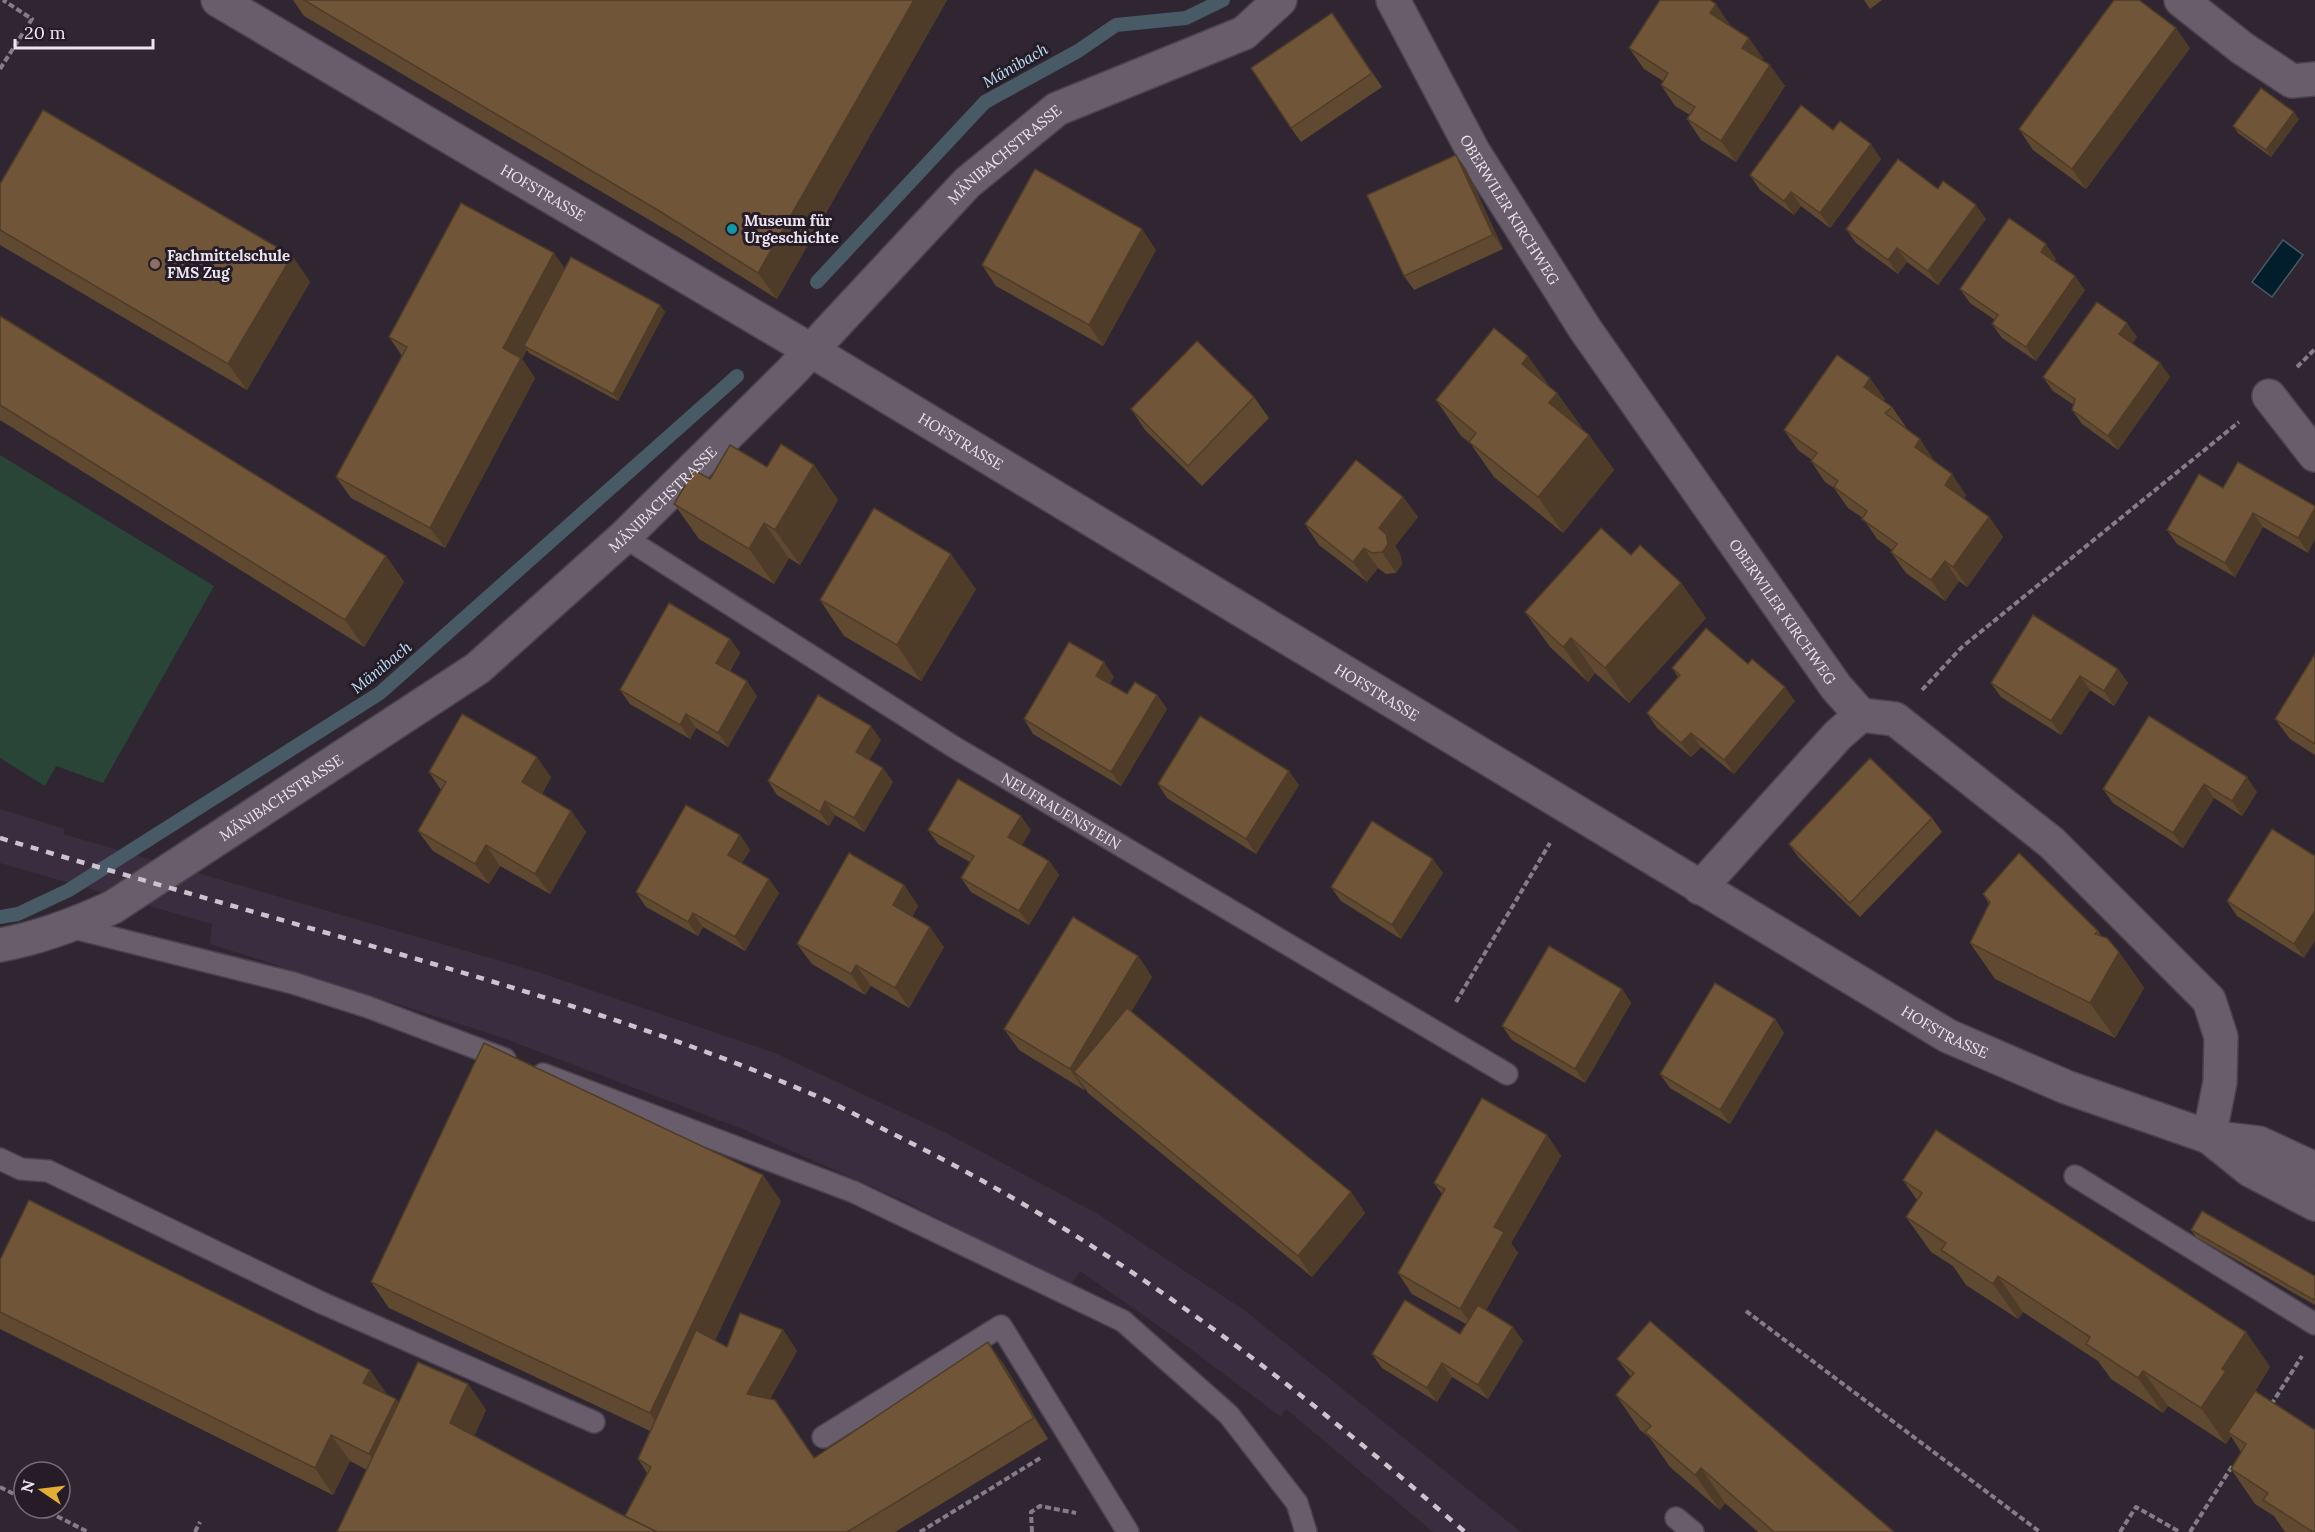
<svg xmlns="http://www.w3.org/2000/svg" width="2315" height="1532" font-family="Lora,serif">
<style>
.built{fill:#3a2d3f}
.green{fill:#294538}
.water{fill:#021e2c;stroke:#485a66;stroke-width:1.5}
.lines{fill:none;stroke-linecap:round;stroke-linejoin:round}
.stream{stroke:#485a66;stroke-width:14}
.lane-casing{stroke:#4a424c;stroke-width:24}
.street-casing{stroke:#4a424c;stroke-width:36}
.path{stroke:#847d87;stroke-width:4;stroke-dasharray:6 3;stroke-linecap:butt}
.lane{stroke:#685e6b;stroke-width:21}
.street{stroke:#685e6b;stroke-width:33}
.rail{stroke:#cbc4cd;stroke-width:4.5;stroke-dasharray:8 8;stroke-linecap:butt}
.wall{fill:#604931}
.shaded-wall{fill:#4e3c28}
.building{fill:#705539;stroke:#4e3c28;stroke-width:1.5}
.culture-dot{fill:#0f9aa8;stroke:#251c28;stroke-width:2}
.education-dot{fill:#8d6e63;stroke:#251c28;stroke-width:2}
.labels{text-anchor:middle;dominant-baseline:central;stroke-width:6;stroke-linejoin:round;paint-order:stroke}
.street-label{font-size:15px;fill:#ebe5ed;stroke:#251c28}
.poi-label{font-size:15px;font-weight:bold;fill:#ebe5ed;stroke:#251c28;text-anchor:start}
.water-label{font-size:16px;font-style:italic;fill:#bae0f7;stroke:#251c28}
</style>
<rect width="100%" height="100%" fill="#2f2632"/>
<path class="built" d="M0 809 65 829 63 834 538 972 775 1053 948 1134 1098 1214 1244 1310 1521 1532H1433L1286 1409 1281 1417 1176 1338 1080 1271 1070 1286 904 1201 740 1128 500 1037 210 944 212 924 0 863Z"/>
<path class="green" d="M0 455 214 586 103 783 56 766 45 786 0 758Z"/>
<path class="water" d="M2283 240 2303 255 2272 297 2252 282Z"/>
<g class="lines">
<g class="stream">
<path d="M817 282 985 102 1078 51 1116 25 1186 18 1223 0"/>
<path d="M0 917 18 914 69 890 380 693 737 376"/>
</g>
<defs>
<g id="lane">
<path id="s1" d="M624 537 954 747 1507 1074"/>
<path d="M70 927 293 983 368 1007 505 1059"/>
<path d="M543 1074 854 1192 1123 1321 1229 1415 1297 1503 1306 1532"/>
<path d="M0 1159 21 1169 48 1171 322 1303 594 1422"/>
<path d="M2075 1176 2315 1324"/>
<path d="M823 1437 1001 1326 1128 1532"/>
<path d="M1676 1518 1693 1532"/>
</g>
<g id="street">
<path id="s2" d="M218 0 812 351 1948 1036 2066 1087 2209 1137 2259 1143 2315 1169"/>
<path id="s3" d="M1393 0 1473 151 1585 329 1836 687 1861 715 1895 719 2052 843 2209 1000 2221 1037 2220 1082 2209 1137"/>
<path d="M2181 0 2242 48 2292 81 2315 79"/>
<path d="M2269 396 2315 455"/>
<path d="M1700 888 1838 735 1861 715"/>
<path id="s4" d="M0 945C40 938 76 924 113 907L478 668 624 537 790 373 967 183 1057 109 1244 33 1280 0"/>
<path d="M2209 1137 2250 1170 2315 1204"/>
</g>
</defs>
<use href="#lane" class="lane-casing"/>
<use href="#street" class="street-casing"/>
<g class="path">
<path d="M0 69 32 19 3 0"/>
<path d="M2297 367 2315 349"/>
<path d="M1922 690 1962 647 2239 422"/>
<path d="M1456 1002 1550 843"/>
<path d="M1746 1311 2040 1532"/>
<path d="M2271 1405 2302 1356"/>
<path d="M0 1487 24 1499"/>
<path d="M41 1508 88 1532"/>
<path d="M195 1532 200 1522"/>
<path d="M920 1532 1042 1457"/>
<path d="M1032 1532 1031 1512 1040 1506 1076 1513"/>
<path d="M2120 1532 2136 1507 2180 1532"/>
<path d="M2190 1532 2233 1465"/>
</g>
<use href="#lane" class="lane"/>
<use href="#street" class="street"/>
<path class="rail" d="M0 838C140 880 280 919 420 960 549 998 678 1037 802 1090 833 1102 862 1118 891 1133 1109 1240 1283 1374 1465 1532"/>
</g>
<g class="wall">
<path d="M293 0H947L777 299 680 238 304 16Z"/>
<path d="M1864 0H1882L1870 9Z"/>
<path d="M1730 25 1763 58 1762 60 1785 86 1736 162 1701 140 1687 119 1690 115 1675 106 1661 85 1663 81 1644 69 1629 48Z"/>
<path d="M1342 27 1382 87 1301 142 1291 128Z"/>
<path d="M2190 48 2086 189 2033 150 2019 129Z"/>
<path d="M2299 119 2271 157 2238 133 2233 126Z"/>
<path d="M1833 130 1881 159 1830 228 1801 206 1794 215 1760 190 1750 175Z"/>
<path d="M1456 155 1466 169 1503 249 1414 290 1404 276Z"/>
<path d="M0 184 292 256 310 282 247 390 0 245Z"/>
<path d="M1938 189 1986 219 1938 285 1907 262 1898 274 1856 243 1846 229Z"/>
<path d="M1156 250 1103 346 996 286 982 265Z"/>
<path d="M2056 259 2054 262 2085 290 2036 361 2002 338 1992 324 1995 320 1970 303 1960 289Z"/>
<path d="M565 268 660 305 665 312 618 401 529 353 527 350 522 359 535 378 445 548 351 498 336 477 402 356 389 337Z"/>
<path d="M0 316 386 556 404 582 364 647 0 420Z"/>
<path d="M2137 337 2132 343 2160 363 2170 377 2118 450 2082 424 2072 410 2074 405 2053 391 2043 377Z"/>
<path d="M1550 387 1557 393 1582 428 1581 429 1589 435 1614 470 1563 533 1494 477 1470 443 1461 436 1436 400Z"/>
<path d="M1254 397 1269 418 1202 486 1145 430 1131 409Z"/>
<path d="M1885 399 1883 401 1892 407 1906 427 1905 428 1934 460V461L1966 495 1964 498 1989 517 2003 537 1967 587 1959 581 1945 601 1906 573 1891 552 1892 550 1877 539 1863 518 1848 508 1834 488 1825 482 1811 461 1812 460 1798 450 1784 430Z"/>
<path d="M814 465 838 500 800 565 789 558 774 584 699 539 674 504 710 479 767 467Z"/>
<path d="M2223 488 2315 506 2308 553 2263 527 2235 577 2177 544 2167 530Z"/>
<path d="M1403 497 1418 517 1395 546 1400 554 1402 564 1396 573 1386 574 1378 568 1367 582 1319 545 1305 524Z"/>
<path d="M1631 555 1681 583 1706 618 1629 703 1595 673 1588 682 1550 647 1525 612Z"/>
<path d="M976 589 921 681 844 636 820 600Z"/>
<path d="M730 639 740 653 730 671 757 696 728 747 696 728 690 739 630 704 620 690Z"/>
<path d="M2315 654V755L2290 739 2275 719Z"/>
<path d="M1748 664 1795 701 1734 774 1701 747 1691 757 1657 728 1647 713 1678 677 1672 668Z"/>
<path d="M2118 669 2128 683 2114 706 2090 690 2061 735 2001 697 1991 683Z"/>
<path d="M1114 677 1109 684 1127 694 1157 695 1167 709 1121 786 1033 734 1024 719Z"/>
<path d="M2149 716 2257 792 2242 816 2214 798 2183 848 2113 803 2103 789Z"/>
<path d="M881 740 869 760 893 782 864 832 835 815 829 826 777 795 768 781Z"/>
<path d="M429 772 551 777 542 794 571 811 586 832 550 894 500 866 489 884 433 851 418 831 441 790Z"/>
<path d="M1158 784 1299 785 1256 854 1167 798Z"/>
<path d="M1932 818 1942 832 1860 917 1799 858 1789 844Z"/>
<path d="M928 830H1031L1022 845 1049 861 1059 875 1029 925 971 892 961 878 970 862 938 844Z"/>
<path d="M740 835 750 850 742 863 779 893 745 951 703 927 698 936 646 907 636 892Z"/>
<path d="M2315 856 2304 958 2237 916 2227 901Z"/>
<path d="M1443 873 1401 939 1341 901 1331 887Z"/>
<path d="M904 885 918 906 912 917 944 947 909 1008 871 986 865 995 812 964 797 944Z"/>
<path d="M1983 894 2098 931 2101 936 2119 952 2144 988 2115 1038 1995 979 1970 943 1989 904Z"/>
<path d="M1138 956 1152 977 1131 1012 1351 1192 1365 1213 1312 1277 1088 1093 1085 1088 1084 1090 1019 1050 1004 1029Z"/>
<path d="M1622 989 1631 1003 1585 1083 1512 1040 1502 1026Z"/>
<path d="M1775 1019 1784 1033 1730 1124 1670 1088 1660 1074Z"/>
<path d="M1547 1135 1561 1156 1511 1243 1518 1253 1486 1310 1523 1341 1488 1399 1452 1377 1437 1402 1382 1368 1372 1354 1460 1334 1466 1324 1412 1294 1398 1273 1442 1194 1434 1183Z"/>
<path d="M1903 1180 2246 1332 2270 1367 2255 1391 2315 1532H2285L2274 1516 2255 1504 2231 1469 2241 1452 2231 1436 2226 1444 2168 1406 2163 1413 2111 1379 2098 1361 2023 1312 2018 1319 1966 1285 1953 1266 1931 1252 1906 1217 1917 1200Z"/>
<path d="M781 1201 715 1340 727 1347 783 1330 797 1351 770 1399 814 1458 1003 1363 1048 1439 895 1532H337L367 1470 350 1461 333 1495 0 1329V1260L370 1370 387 1395 396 1399 399 1403 468 1384 486 1410 474 1436 625 1516 647 1473 638 1459 650 1431 389 1308 371 1282Z"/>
<path d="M2191 1230 2315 1276V1305L2196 1237Z"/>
<path d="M1617 1359 1894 1532H1758L1725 1503 1720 1510 1670 1467 1650 1438 1640 1430 1616 1395 1631 1377Z"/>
</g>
<g class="shaded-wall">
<path d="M914 0H947L777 299 758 273Z"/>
<path d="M1716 4 1730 25 1725 34 1710 13Z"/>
<path d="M2176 28 2190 48 2086 189 2072 169Z"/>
<path d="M1749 38 1763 58 1757 68 1742 48Z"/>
<path d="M1770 65 1785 86 1736 162 1721 141Z"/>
<path d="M2294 112 2299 119 2271 157 2266 150Z"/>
<path d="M1871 144 1881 159 1830 228 1820 213Z"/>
<path d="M1456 155 1466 169 1503 249 1493 235Z"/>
<path d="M1791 192 1801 206 1794 215 1784 201Z"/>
<path d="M1976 205 1986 219 1938 285 1928 271Z"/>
<path d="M1142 229 1156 250 1103 346 1089 325Z"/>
<path d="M2046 244 2056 259 2051 267 2041 252Z"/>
<path d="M1897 248 1907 262 1898 274 1888 260Z"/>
<path d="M554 253 569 274 524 346 527 350 522 359 535 378 445 548 430 528 503 348Z"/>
<path d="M292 256 310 282 247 390 228 364Z"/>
<path d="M2075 276 2085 290 2036 361 2026 347Z"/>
<path d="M660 305 665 312 618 401 613 394Z"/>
<path d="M2127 323 2137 337 2129 348 2119 334Z"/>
<path d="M1528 356 1553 391 1522 364Z"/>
<path d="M2160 363 2170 377 2118 450 2108 436Z"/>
<path d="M1870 378 1885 399 1878 408 1864 387Z"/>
<path d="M1557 393 1582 428 1574 438 1549 403Z"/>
<path d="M1589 435 1614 470 1563 533 1538 497Z"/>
<path d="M1920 439 1934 460 1929 468 1915 447Z"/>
<path d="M814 465 838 500 800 565 775 530Z"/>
<path d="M1952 474 1966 495 1959 505 1945 485Z"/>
<path d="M1403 497 1418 517 1395 546 1400 554 1402 564 1396 573 1382 552 1379 528Z"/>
<path d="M2315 508V539L2308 553 2298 538Z"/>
<path d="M2253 513 2263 527 2235 577 2225 563Z"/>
<path d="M1989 517 2003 537 1967 587 1953 567Z"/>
<path d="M764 523 789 558 774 584 749 549Z"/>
<path d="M1364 548 1378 568 1367 582 1353 562Z"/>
<path d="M951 554 976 589 921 681 897 645Z"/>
<path d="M386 556 404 582 364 647 345 620Z"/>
<path d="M1945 561 1959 581 1945 601 1931 580Z"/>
<path d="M1681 583 1706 618 1629 703 1605 668Z"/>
<path d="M1571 638 1595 673 1588 682 1563 647Z"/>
<path d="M730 639 740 653 726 677 716 663Z"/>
<path d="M1104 662 1114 677 1106 690 1096 676Z"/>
<path d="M2118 669 2128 683 2114 706 2104 691Z"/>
<path d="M2080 676 2090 690 2061 735 2051 721Z"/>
<path d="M747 681 757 696 728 747 718 733Z"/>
<path d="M1785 687 1795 701 1734 774 1724 760Z"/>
<path d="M1157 695 1167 709 1121 786 1111 772Z"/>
<path d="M686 714 696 728 690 739 680 725Z"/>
<path d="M871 726 881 740 866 766 856 752Z"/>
<path d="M1691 733 1701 747 1691 757 1681 743Z"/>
<path d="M537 757 551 777 537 803 522 782Z"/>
<path d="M883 768 893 782 864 832 854 818Z"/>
<path d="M1289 771 1299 785 1256 854 1246 839Z"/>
<path d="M2247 777 2257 792 2242 816 2232 801Z"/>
<path d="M2204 784 2214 798 2183 848 2173 833Z"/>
<path d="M825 801 835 815 829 826 820 812Z"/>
<path d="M571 811 586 832 550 894 535 874Z"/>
<path d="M1021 816 1031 830 1018 852 1008 837Z"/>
<path d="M740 835 750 850 738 870 728 855Z"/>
<path d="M486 845 500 866 489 884 475 864Z"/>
<path d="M1433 859 1443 873 1401 939 1392 925Z"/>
<path d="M1049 861 1059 875 1029 925 1019 911Z"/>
<path d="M769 879 779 893 745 951 735 937Z"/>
<path d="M904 885 918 906 907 926 893 905Z"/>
<path d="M2315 911V941L2304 958 2294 944Z"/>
<path d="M693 913 703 927 698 936 688 922Z"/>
<path d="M930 927 944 947 909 1008 895 988Z"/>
<path d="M2119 952 2144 988 2115 1038 2090 1003Z"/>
<path d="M1138 956 1152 977 1088 1084 1074 1072 1085 1088 1084 1090 1070 1069Z"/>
<path d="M856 965 871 986 865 995 851 974Z"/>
<path d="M1622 989 1631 1003 1585 1083 1575 1069Z"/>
<path d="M1775 1019 1784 1033 1730 1124 1720 1110Z"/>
<path d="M1547 1135 1561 1156 1511 1243 1518 1253 1475 1329 1460 1309 1494 1227Z"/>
<path d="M763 1175 781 1201 668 1440 650 1413Z"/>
<path d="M1351 1192 1365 1213 1312 1277 1298 1256Z"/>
<path d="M1998 1276 2023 1312 2018 1319 1993 1284Z"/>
<path d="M1513 1327 1523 1341 1488 1399 1478 1385Z"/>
<path d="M783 1330 797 1351 761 1414 747 1394Z"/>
<path d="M2246 1332 2270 1367 2228 1432 2231 1436 2226 1444 2201 1408 2222 1369Z"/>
<path d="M988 1342 1003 1363 1048 1439 1034 1418Z"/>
<path d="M1442 1363 1452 1377 1437 1402 1427 1388Z"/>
<path d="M370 1370 388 1396 363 1383Z"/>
<path d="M2143 1371 2168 1406 2163 1413 2138 1378Z"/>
<path d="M468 1384 486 1410 468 1449 450 1423Z"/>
<path d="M396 1399 415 1426 388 1480 369 1454Z"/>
<path d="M331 1435 350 1461 333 1495 315 1468Z"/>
<path d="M1701 1468 1725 1503 1720 1510 1695 1475Z"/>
</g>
<g class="building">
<path d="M304 0H914L758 273 661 212Z"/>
<path d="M1660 0H1710L1716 4 1710 13 1749 38 1742 48 1770 65 1721 141 1687 119 1695 107 1661 85 1668 73 1629 48Z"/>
<path d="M2114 0H2139L2176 28 2072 169 2019 129Z"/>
<path d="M1332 13 1372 73 1291 128 1251 68Z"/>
<path d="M2261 88 2294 112 2266 150 2233 126Z"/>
<path d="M1801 105 1833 130 1840 121 1871 144 1820 213 1791 192 1784 201 1750 175Z"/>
<path d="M43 110 292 256 228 364 0 230V184Z"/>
<path d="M1456 155 1493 235 1404 276 1367 195Z"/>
<path d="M1898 159 1938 189 1943 181 1976 205 1928 271 1897 248 1888 260 1846 229Z"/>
<path d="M1035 169 1142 229 1089 325 982 265Z"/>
<path d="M461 203 554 253 503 348 521 358 430 528 336 477 407 347 389 337Z"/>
<path d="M2009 218 2046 244 2041 252 2075 276 2026 347 1992 324 1998 315 1960 289Z"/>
<path d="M571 257 660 305 613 394 524 346Z"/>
<path d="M2097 302 2127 323 2119 334 2160 363 2108 436 2072 410 2075 399 2043 377Z"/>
<path d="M0 316 386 556 345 620 0 405Z"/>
<path d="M1494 328 1528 356 1522 364 1557 393 1549 403 1589 435 1538 497 1469 442 1476 433 1436 400Z"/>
<path d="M1197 341 1254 397 1188 466 1131 409Z"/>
<path d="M1837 355 1870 378 1864 387 1892 407 1885 413 1920 439 1915 447 1952 474 1945 485 1989 517 1953 567 1945 561 1931 580 1891 552 1897 544 1862 519 1867 511 1834 487 1838 481 1811 461 1817 453 1784 430Z"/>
<path d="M781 444 814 465 775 530 764 523 749 549 674 504 694 470 710 479 730 445 767 467Z"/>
<path d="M1356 460 1403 497 1379 528 1386 534 1388 544 1385 549 1382 552 1372 553 1364 548 1353 562 1305 524Z"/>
<path d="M2238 462 2315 506V508L2298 538 2253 513 2225 563 2167 530 2199 474 2223 488Z"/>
<path d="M874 508 951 554 897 645 820 600Z"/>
<path d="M1601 528 1631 555 1640 545 1681 583 1605 668 1571 638 1563 647 1525 612Z"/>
<path d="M669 603 730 639 716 663 747 681 718 733 686 714 680 725 620 690Z"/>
<path d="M2033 615 2118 669 2104 691 2080 676 2051 721 1991 683Z"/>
<path d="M1706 628 1748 664 1752 659 1785 687 1724 760 1691 733 1681 743 1647 713 1680 675 1672 668Z"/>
<path d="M1069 642 1104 662 1096 676 1127 694 1135 682 1157 695 1111 772 1024 719Z"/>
<path d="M2315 654V744L2275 719Z"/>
<path d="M818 695 871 726 856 752 883 768 854 818 825 801 820 812 768 781Z"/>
<path d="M462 714 537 757 522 782 571 811 535 874 486 845 475 864 418 831 446 782 429 772Z"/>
<path d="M1200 716 1289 771 1246 839 1158 784Z"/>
<path d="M2149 716 2247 777 2232 801 2204 784 2173 833 2103 789Z"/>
<path d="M1870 758 1932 818 1850 903 1789 844Z"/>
<path d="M958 779 1021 816 1008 837 1049 861 1019 911 961 878 974 856 928 830Z"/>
<path d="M686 805 740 835 728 855 769 879 735 937 693 913 688 922 636 892Z"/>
<path d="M1372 821 1433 859 1392 925 1331 887Z"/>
<path d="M2272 829 2315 856V911L2294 944 2227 901Z"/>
<path d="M849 853 904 885 893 905 930 927 895 988 856 965 851 974 797 944Z"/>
<path d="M2019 853 2098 931 2095 934 2107 938 2119 952 2090 1003 1970 943 1990 902 1983 894Z"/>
<path d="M1073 917 1138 956 1070 1069 1004 1029Z"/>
<path d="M1549 946 1622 989 1575 1069 1502 1026Z"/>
<path d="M1715 983 1775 1019 1720 1110 1660 1074Z"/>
<path d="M1127 1008 1351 1192 1298 1256 1074 1072Z"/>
<path d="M484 1043 763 1175 650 1413 371 1282Z"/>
<path d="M1482 1098 1547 1135 1494 1227 1504 1232 1460 1309 1398 1273 1445 1189 1434 1183Z"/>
<path d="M1936 1130 2246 1332 2222 1369 2226 1371 2201 1408 2143 1371 2138 1378 2086 1344 2090 1337 1998 1276 1993 1284 1941 1250 1946 1243 1906 1217 1922 1193 1903 1180Z"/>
<path d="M29 1200 370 1370 363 1383 396 1399 369 1454 331 1435 315 1468 0 1312V1260Z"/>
<path d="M2202 1211 2315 1276V1298L2314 1300 2191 1230Z"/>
<path d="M1405 1300 1460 1334 1478 1305 1513 1327 1478 1385 1442 1363 1427 1388 1372 1354Z"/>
<path d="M740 1313 783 1330 747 1394 775 1400 814 1458 988 1342 1034 1418 847 1532H657L625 1516 651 1467 638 1459 696 1330 727 1347Z"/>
<path d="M1650 1321 1894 1532H1774L1701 1468 1695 1475 1645 1432 1651 1426 1616 1395 1634 1373 1617 1359Z"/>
<path d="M418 1362 468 1384 450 1423 620 1514 657 1532H337Z"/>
<path d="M2255 1391 2315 1430V1532H2313L2263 1500 2268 1493 2231 1469 2246 1444 2228 1432Z"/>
</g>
<circle class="culture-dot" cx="732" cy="229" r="6"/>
<circle class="education-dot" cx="155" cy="264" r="6"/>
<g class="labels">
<g class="street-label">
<text stroke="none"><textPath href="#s4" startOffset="1292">MÄNIBACHSTRASSE</textPath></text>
<text stroke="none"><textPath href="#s2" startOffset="378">HOFSTRASSE</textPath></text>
<text stroke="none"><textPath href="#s3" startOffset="240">OBERWILER KIRCHWEG</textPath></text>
<text stroke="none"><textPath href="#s2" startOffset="864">HOFSTRASSE</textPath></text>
<text stroke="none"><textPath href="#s4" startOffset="806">MÄNIBACHSTRASSE</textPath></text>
<text stroke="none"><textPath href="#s3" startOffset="726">OBERWILER KIRCHWEG</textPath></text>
<text stroke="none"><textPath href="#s2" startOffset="1350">HOFSTRASSE</textPath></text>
<text stroke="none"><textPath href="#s4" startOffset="320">MÄNIBACHSTRASSE</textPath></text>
<text stroke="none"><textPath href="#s1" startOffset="516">NEUFRAUENSTEIN</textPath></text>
<text stroke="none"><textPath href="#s2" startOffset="2012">HOFSTRASSE</textPath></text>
</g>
<g class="poi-label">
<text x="744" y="220">Museum für<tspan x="744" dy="17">Urgeschichte</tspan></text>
<text x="167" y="255">Fachmittelschule<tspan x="167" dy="17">FMS Zug</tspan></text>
</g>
<g class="water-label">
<text transform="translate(1015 65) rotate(-30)">Mänibach</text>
<text transform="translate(381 667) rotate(-39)">Mänibach</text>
</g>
</g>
<g transform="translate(42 1490) rotate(284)"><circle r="28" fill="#251c28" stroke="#746c77" stroke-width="1.5"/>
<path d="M0-4.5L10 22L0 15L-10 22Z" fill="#e4ae35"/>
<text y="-9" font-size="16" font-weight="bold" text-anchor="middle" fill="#ebe5ed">N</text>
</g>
<path d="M15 39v9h138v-9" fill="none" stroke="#ebe5ed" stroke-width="3"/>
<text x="24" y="39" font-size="18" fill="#ebe5ed" stroke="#251c28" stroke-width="4.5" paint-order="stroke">20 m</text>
</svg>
